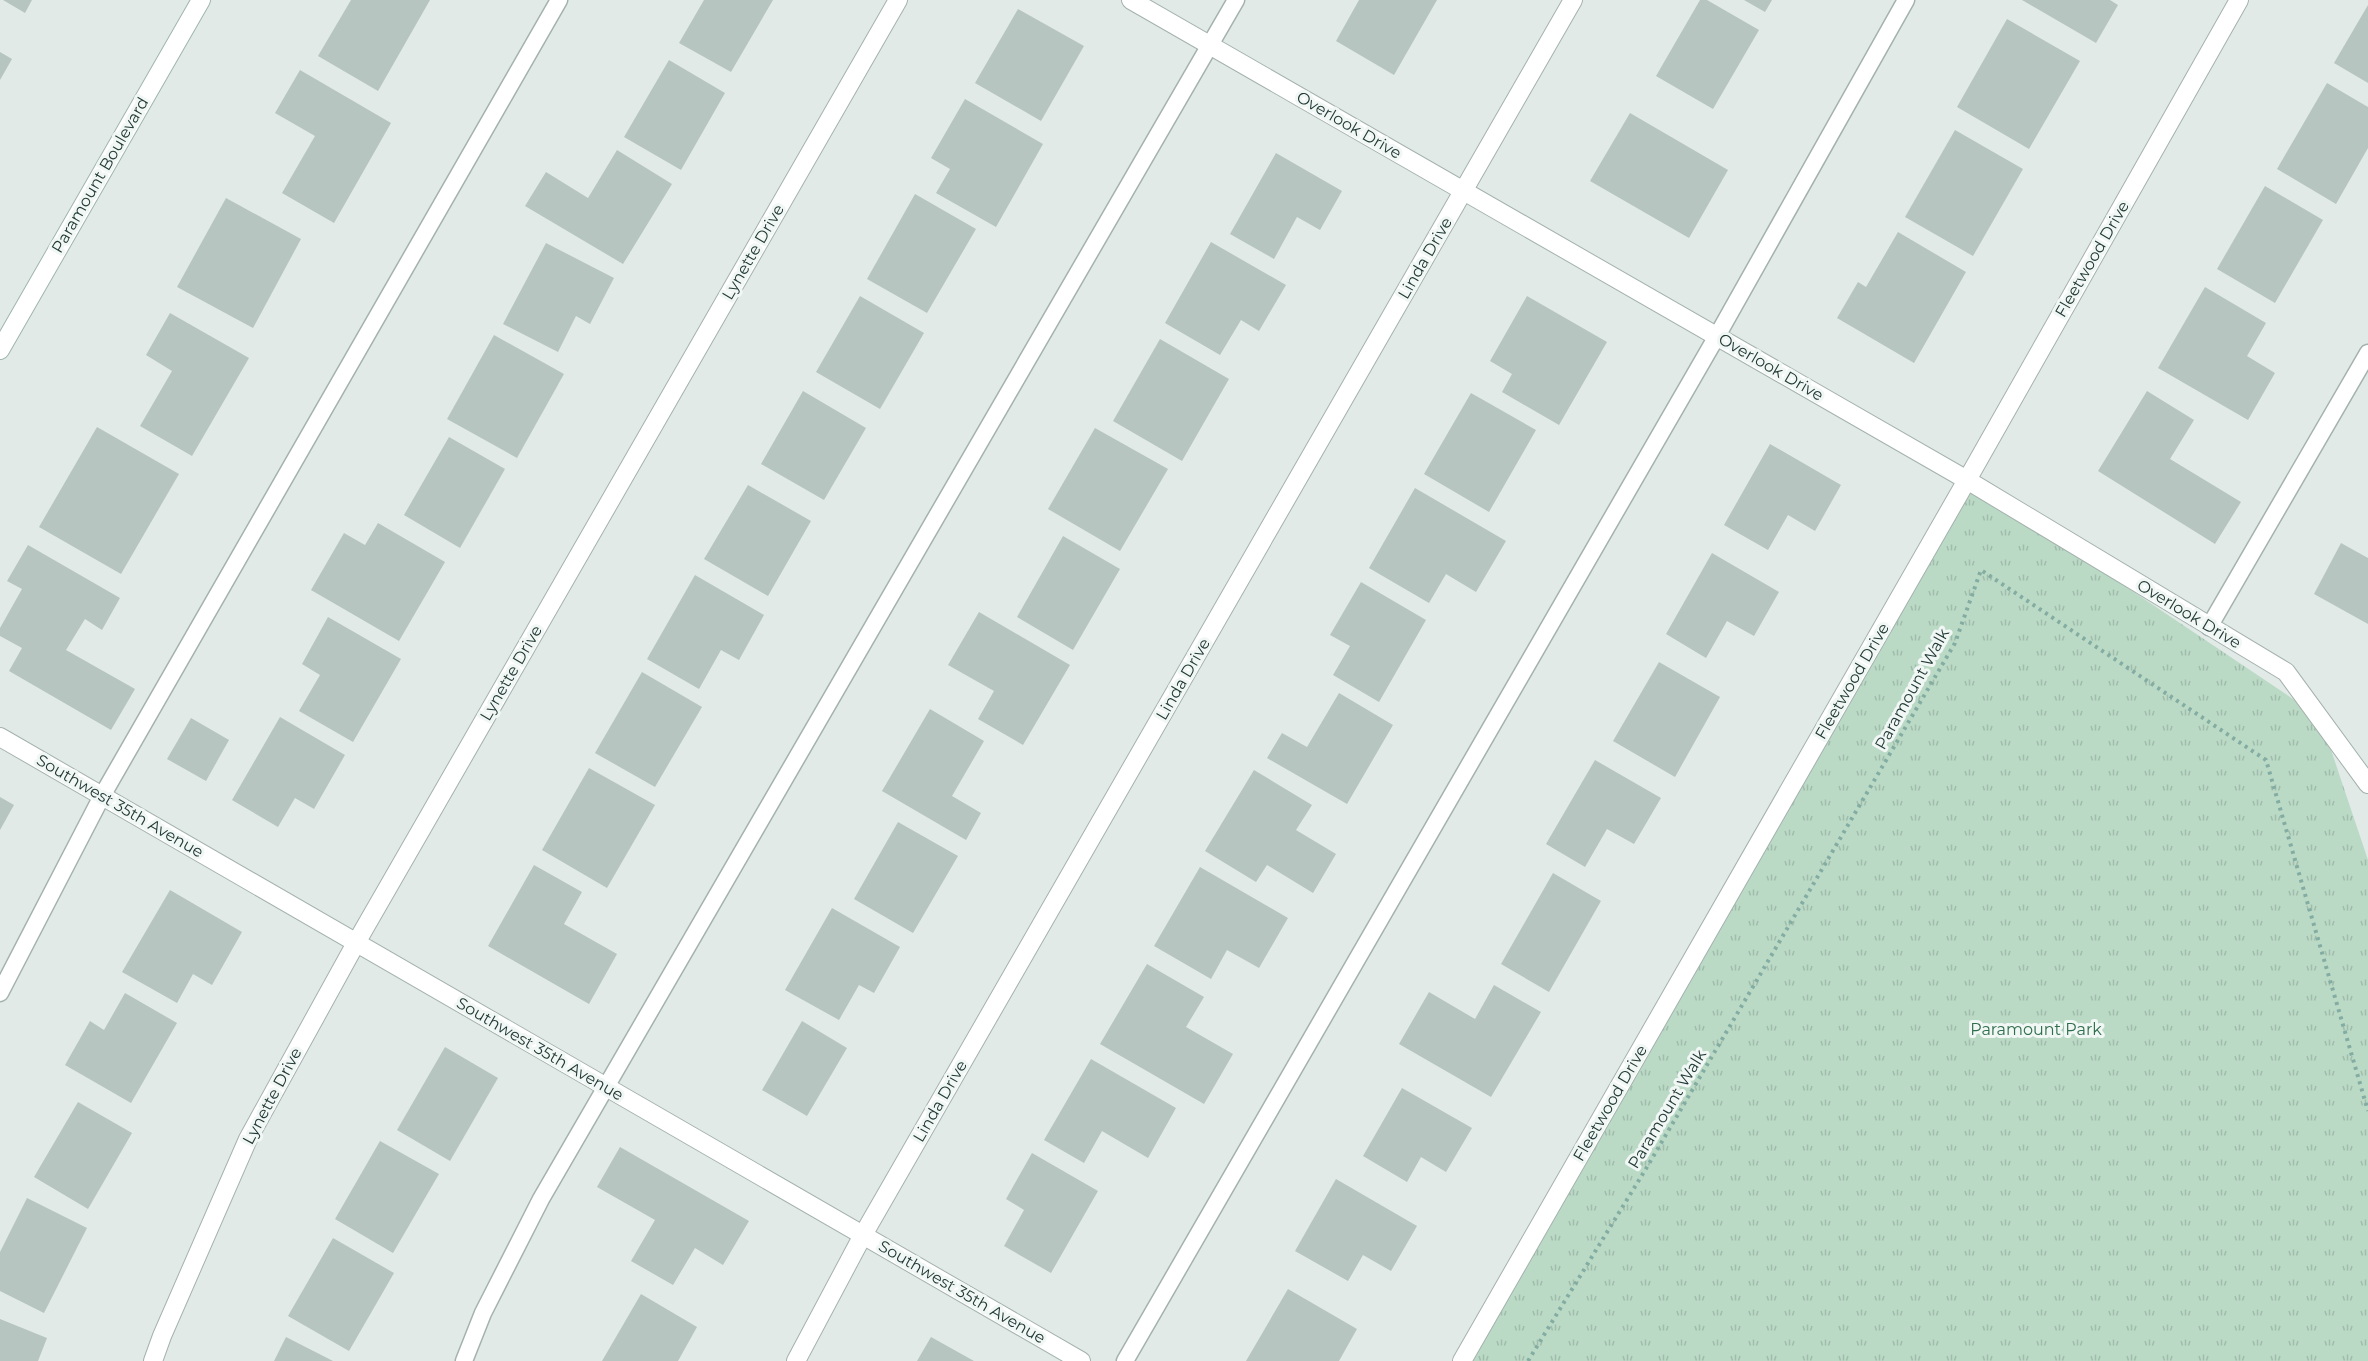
<svg xmlns="http://www.w3.org/2000/svg" width="2368" height="1361" font-family="Montserrat,sans-serif">
<style>
.grass{fill:url(#grass-tufts)}
.building{fill:#b6c5c0}
.lines{fill:none;stroke-linecap:round;stroke-linejoin:round}
.service-casing{stroke:#a4b2ae;stroke-width:19}
.minor-casing{stroke:#a4b2ae;stroke-width:20}
.tertiary-casing{stroke:#a4b2ae;stroke-width:20}
.secondary-casing{stroke:#a0b5af;stroke-width:20}
.path{stroke:#83aca2;stroke-width:4;stroke-dasharray:3 4.5;stroke-linecap:butt}
.service{stroke:#fff;stroke-width:16}
.minor{stroke:#fff;stroke-width:18}
.tertiary{stroke:#fff;stroke-width:18}
.secondary{stroke:#fff;stroke-width:18}
.labels{text-anchor:middle;dominant-baseline:central;stroke-width:6;stroke-linejoin:round;paint-order:stroke}
.street-label{font-size:16px;fill:#223a35;stroke:#f1f7f5}
.park-label{font-size:16px;fill:#2f6e4c;stroke:#f1f7f5}
</style>
<defs>
<pattern id="grass-tufts" width="24" height="20" patternUnits="userSpaceOnUse" patternTransform="scale(1.5)"><rect width="24" height="20" fill="#bbdac6"/><path d="M3 7l-1-3M5 7V3M7 7l1-3M15 17l-1-3M17 17v-4M19 17l1-3" fill="none" stroke="#a0bcab"/></pattern>
</defs>
<rect width="100%" height="100%" fill="#e1eae7"/>
<path class="grass" d="M1967 480 2320 717 2368 860V1361H1466Z"/>
<g class="building">
<path d="M3 0H32L25 13Z"/>
<path d="M351 0H430L378 91 318 56Z"/>
<path d="M704 0H773L731 72 679 43Z"/>
<path d="M1359 0H1437L1394 75 1336 41Z"/>
<path d="M1700 0H1707L1759 30 1713 109 1656 76Z"/>
<path d="M1744 0H1772L1765 12Z"/>
<path d="M2022 0H2110L2118 5 2096 43Z"/>
<path d="M2368 5V83L2334 63Z"/>
<path d="M1018 9 1084 46 1041 121 975 83Z"/>
<path d="M2007 19 2080 61 2029 149 1957 107Z"/>
<path d="M0 52 12 59 0 80Z"/>
<path d="M669 60 725 93 681 170 624 137Z"/>
<path d="M300 70 391 123 334 223 282 193 315 136 275 113Z"/>
<path d="M2327 83 2368 107V148L2336 204 2277 169Z"/>
<path d="M965 99 1043 144 996 227 936 193 950 169 931 158Z"/>
<path d="M1630 113 1728 170 1689 238 1590 181Z"/>
<path d="M1955 130 2023 169 1973 256 1905 217Z"/>
<path d="M617 150 672 184 623 264 525 206 546 172 588 198Z"/>
<path d="M1276 153 1342 191 1320 230 1297 217 1274 259 1230 234Z"/>
<path d="M2265 186 2323 220 2275 303 2217 269Z"/>
<path d="M915 194 976 229 927 313 867 279Z"/>
<path d="M226 198 301 239 253 328 177 287Z"/>
<path d="M1898 232 1966 272 1914 363 1837 318 1858 282 1866 287Z"/>
<path d="M1211 242 1286 285 1259 331 1241 320 1220 355 1165 323Z"/>
<path d="M546 243 614 278 590 324 576 316 558 352 503 324Z"/>
<path d="M2205 287 2266 323 2247 356 2275 373 2248 420 2158 368Z"/>
<path d="M860 296 924 333 880 409 816 372Z"/>
<path d="M1527 296 1607 342 1559 425 1502 392 1512 374 1490 361Z"/>
<path d="M170 313 249 358 192 456 140 426 172 371 146 355Z"/>
<path d="M494 335 564 374 517 458 447 419Z"/>
<path d="M1160 339 1229 379 1182 461 1113 421Z"/>
<path d="M803 391 866 428 824 500 761 464Z"/>
<path d="M2147 391 2194 420 2170 459 2241 502 2215 544 2098 471Z"/>
<path d="M1471 393 1536 430 1489 512 1424 474Z"/>
<path d="M97 427 179 474 121 574 39 527Z"/>
<path d="M1095 428 1168 469 1120 551 1048 509Z"/>
<path d="M449 437 505 469 460 548 404 515Z"/>
<path d="M1770 444 1841 485 1815 531 1788 515 1768 550 1724 525Z"/>
<path d="M748 485 811 521 768 596 704 559Z"/>
<path d="M1415 488 1506 541 1476 592 1446 574 1429 603 1369 568Z"/>
<path d="M378 523 445 562 399 641 311 590 344 533 365 545Z"/>
<path d="M1063 536 1120 569 1073 650 1017 617Z"/>
<path d="M2341 543 2368 558V624L2314 594Z"/>
<path d="M28 545 120 598 102 630 85 619 66 650 135 689 111 730 9 671 22 648 0 636V628L22 589 7 581Z"/>
<path d="M1712 553 1779 592 1754 636 1727 621 1706 658 1666 634Z"/>
<path d="M695 575 764 615 739 660 721 650 699 689 647 659Z"/>
<path d="M1361 582 1426 620 1379 702 1333 675 1350 646 1330 635Z"/>
<path d="M979 612 1070 665 1023 745 978 719 994 691 948 665Z"/>
<path d="M328 617 401 659 353 742 299 711 320 675 302 664Z"/>
<path d="M1659 662 1720 697 1675 777 1613 741Z"/>
<path d="M642 672 702 707 655 787 595 753Z"/>
<path d="M1339 693 1393 725 1347 804 1267 758 1282 733 1307 747Z"/>
<path d="M930 709 984 741 952 796 981 813 966 840 882 791Z"/>
<path d="M280 717 345 755 314 809 295 798 278 827 232 800Z"/>
<path d="M191 718 229 740 206 781 167 759Z"/>
<path d="M1595 760 1661 798 1634 844 1607 829 1585 867 1546 844Z"/>
<path d="M589 768 655 805 607 888 542 850Z"/>
<path d="M1254 770 1312 805 1296 830 1336 854 1313 893 1267 865 1256 882 1205 851Z"/>
<path d="M0 797 14 805 0 830Z"/>
<path d="M898 822 958 856 913 933 854 899Z"/>
<path d="M534 865 582 892 564 924 617 954 589 1004 488 946Z"/>
<path d="M1200 867 1288 918 1259 968 1227 950 1211 979 1154 946Z"/>
<path d="M1553 873 1601 901 1549 992 1501 964Z"/>
<path d="M170 890 242 932 212 985 193 974 177 1003 122 972Z"/>
<path d="M832 908 900 947 874 993 859 985 839 1020 785 990Z"/>
<path d="M1147 964 1204 997 1186 1027 1233 1054 1204 1104 1100 1044Z"/>
<path d="M1494 985 1541 1012 1491 1097 1399 1044 1429 992 1475 1019Z"/>
<path d="M125 993 177 1023 131 1103 65 1065 90 1021 104 1030Z"/>
<path d="M802 1021 847 1048 807 1116 762 1090Z"/>
<path d="M445 1047 498 1078 450 1161 397 1130Z"/>
<path d="M1091 1059 1176 1108 1148 1158 1102 1131 1084 1163 1044 1140Z"/>
<path d="M1402 1088 1472 1128 1446 1172 1421 1157 1407 1182 1363 1156Z"/>
<path d="M78 1102 132 1133 88 1209 34 1177Z"/>
<path d="M380 1141 439 1174 393 1253 335 1219Z"/>
<path d="M620 1147 749 1221 723 1265 695 1248 673 1285 631 1261 655 1220 597 1187Z"/>
<path d="M1032 1153 1098 1191 1051 1273 1004 1246 1024 1210 1006 1199Z"/>
<path d="M1336 1179 1417 1226 1391 1271 1363 1255 1348 1281 1295 1251Z"/>
<path d="M27 1198 87 1228 44 1313 0 1291V1252Z"/>
<path d="M333 1238 394 1273 349 1351 288 1316Z"/>
<path d="M1288 1289 1357 1329 1339 1361H1246Z"/>
<path d="M641 1294 697 1327 678 1361H602Z"/>
<path d="M0 1319 47 1338 38 1361H0Z"/>
<path d="M286 1337 333 1361H274Z"/>
<path d="M931 1337 974 1361H917Z"/>
</g>
<g class="lines">
<defs>
<g id="service">
<path d="M2209 627 2368 353"/>
<path d="M0 993 102 796 559 0"/>
<path d="M464 1361 483 1313 541 1199 1236 0"/>
<path d="M1125 1361 1717 336 1906 0"/>
</g>
<g id="minor">
<path d="M0 737 1081 1361"/>
<path d="M153 1361 162 1336 248 1139 356 943 898 0"/>
<path d="M796 1361 863 1235 1573 0"/>
</g>
<g id="tertiary">
<path d="M1131 0 1967 480 2286 672 2368 784"/>
<path d="M1462 1361 1967 480 2239 0"/>
</g>
<path id="secondary" d="M0 350 201 0"/>
</defs>
<use href="#service" class="service-casing"/>
<use href="#minor" class="minor-casing"/>
<use href="#tertiary" class="tertiary-casing"/>
<use href="#secondary" class="secondary-casing"/>
<path class="path" d="M1528 1361 1647 1167 1955 643 1981 570 2266 760 2368 1111"/>
<use href="#service" class="service"/>
<use href="#minor" class="minor"/>
<use href="#tertiary" class="tertiary"/>
<use href="#secondary" class="secondary"/>
</g>
<g class="labels">
<g class="street-label">
<text transform="translate(1349 125) rotate(30)">Overlook Drive</text>
<text transform="translate(100 175) rotate(-60)">Paramount Boulevard</text>
<text transform="translate(753 252) rotate(-60)">Lynette Drive</text>
<text transform="translate(1425 258) rotate(-60)">Linda Drive</text>
<text transform="translate(2092 259) rotate(-60)">Fleetwood Drive</text>
<text transform="translate(1771 367) rotate(30)">Overlook Drive</text>
<text transform="translate(2189 614) rotate(31)">Overlook Drive</text>
<text transform="translate(511 673) rotate(-60)">Lynette Drive</text>
<text transform="translate(1183 679) rotate(-60)">Linda Drive</text>
<text transform="translate(1852 681) rotate(-60)">Fleetwood Drive</text>
<text transform="translate(1912 689) rotate(-61)">Paramount Walk</text>
<text transform="translate(120 806) rotate(30)">Southwest 35th Avenue</text>
<text transform="translate(540 1049) rotate(30)">Southwest 35th Avenue</text>
<text transform="translate(272 1096) rotate(-62)">Lynette Drive</text>
<text transform="translate(940 1101) rotate(-60)">Linda Drive</text>
<text transform="translate(1610 1103) rotate(-60)">Fleetwood Drive</text>
<text transform="translate(1667 1109) rotate(-59)">Paramount Walk</text>
<text transform="translate(962 1292) rotate(30)">Southwest 35th Avenue</text>
</g>
<g class="park-label">
<text x="2036" y="1029">Paramount Park</text>
</g>
</g>
</svg>
